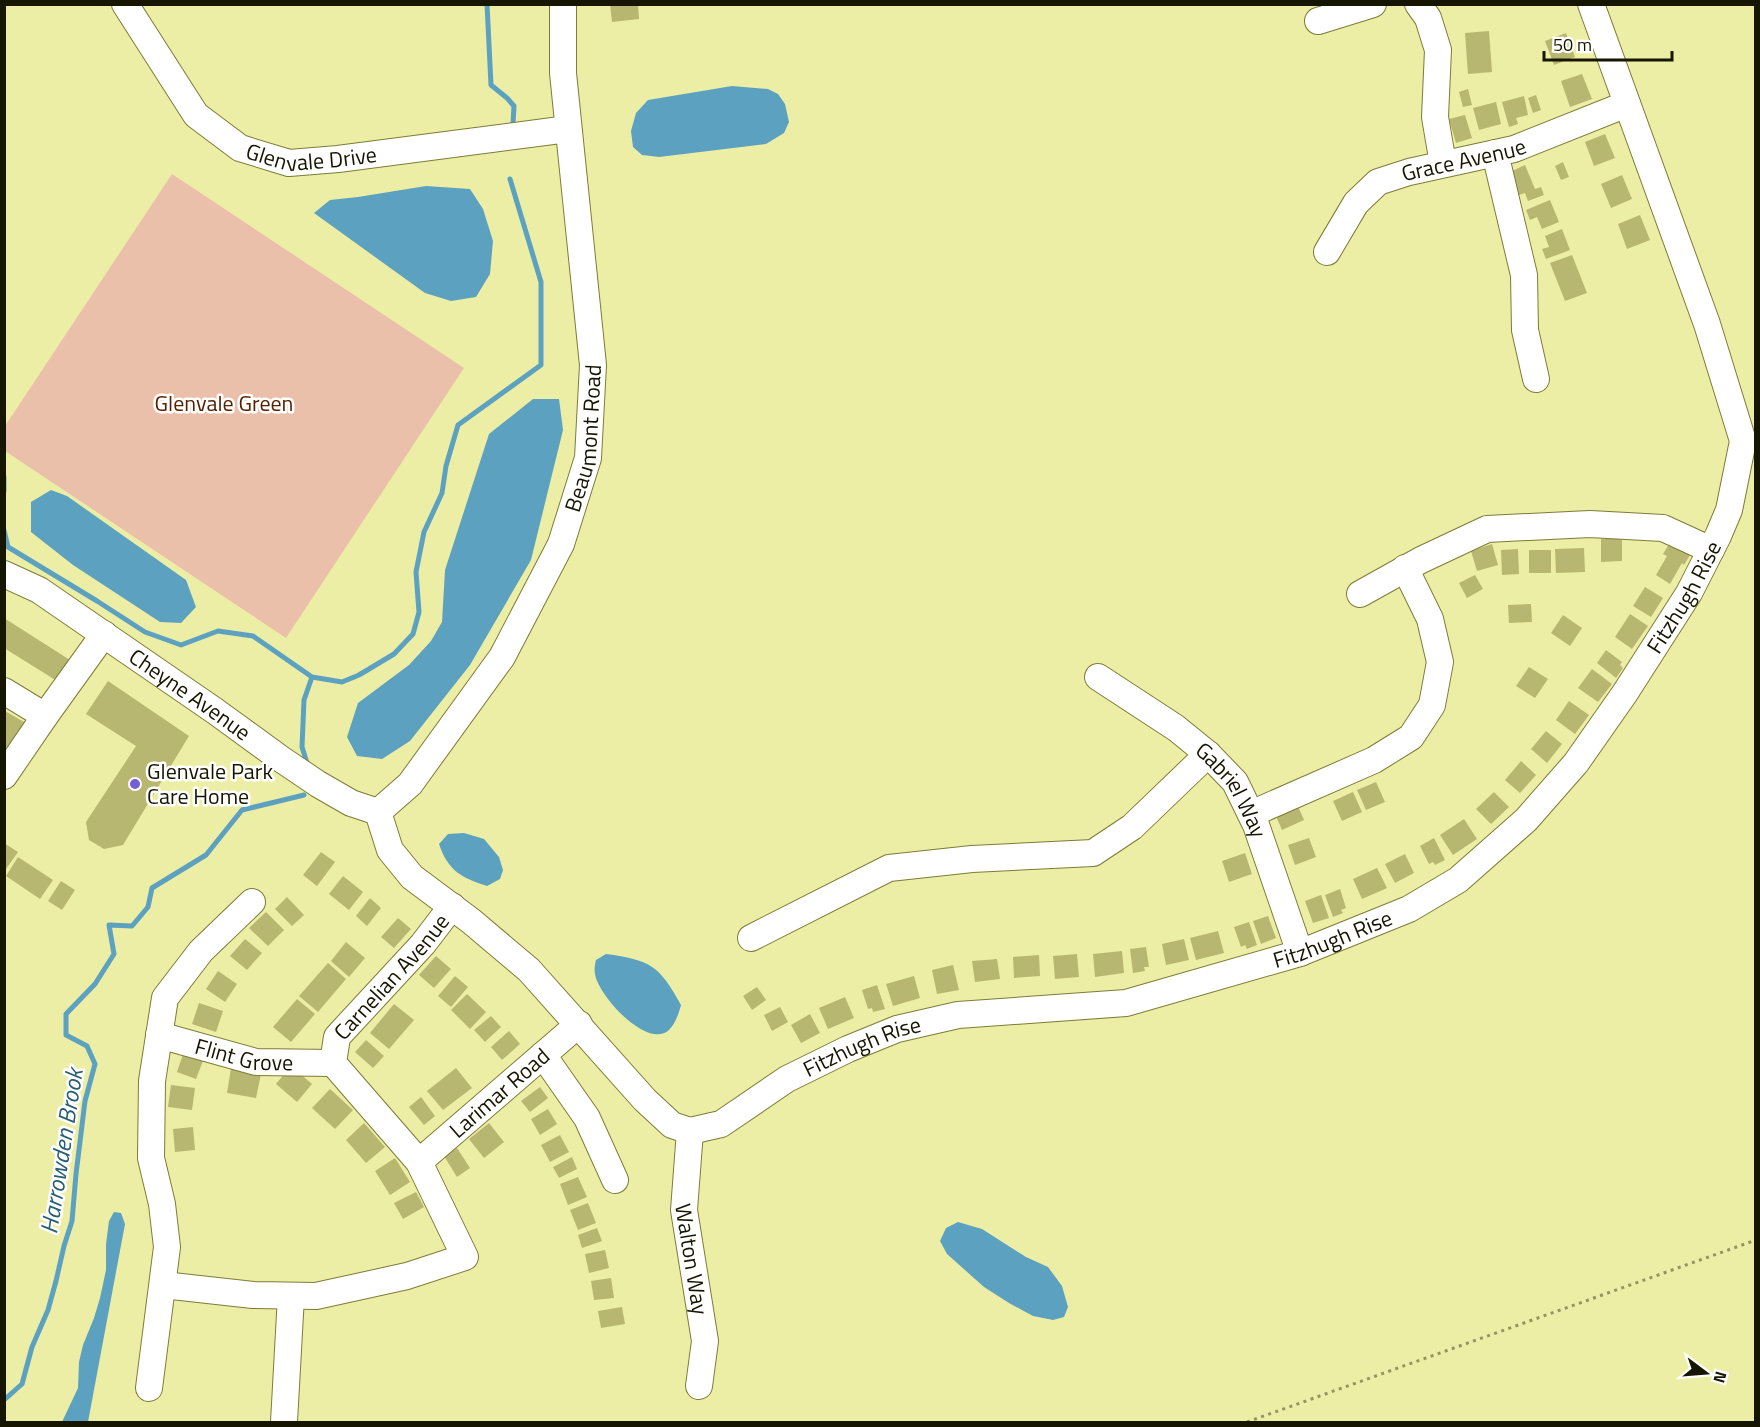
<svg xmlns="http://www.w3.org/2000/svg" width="1760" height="1427" font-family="'Titillium Web',sans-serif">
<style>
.green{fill:#ebc0aa}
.water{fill:#5ca1c0}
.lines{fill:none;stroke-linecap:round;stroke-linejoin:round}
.stream{stroke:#5ca1c0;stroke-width:5}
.building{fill:#b8b771}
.minor-casing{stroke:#7d7c37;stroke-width:28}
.path{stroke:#949461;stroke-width:3;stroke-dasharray:3 4.5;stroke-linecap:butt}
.minor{stroke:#fff;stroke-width:26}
.poi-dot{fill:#765dd8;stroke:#fff;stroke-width:2}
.labels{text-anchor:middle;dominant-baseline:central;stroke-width:5;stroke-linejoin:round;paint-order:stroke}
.street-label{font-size:22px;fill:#161500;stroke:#fff}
.park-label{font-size:22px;fill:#572100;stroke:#fff}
.poi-label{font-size:22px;fill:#161500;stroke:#fff;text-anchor:start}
.water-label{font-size:24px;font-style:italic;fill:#275e75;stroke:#fff}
</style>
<rect width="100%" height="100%" fill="#edeea5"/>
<path class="green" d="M172 174 464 368 286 638 5 451V426Z"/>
<g class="water">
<path d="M732 86 768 89 778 94 785 104 789 122 784 133 766 144 659 157 642 155 633 147 631 131 636 113 648 100Z"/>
<path d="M426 186 470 189 483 209 493 241 490 274 476 297 451 301 425 293 314 213 330 200 358 197Z"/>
<path d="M533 399H559L563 430 531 560 470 665 410 741 382 759 357 756 347 737 358 703 409 665 431 641 442 622 445 570 489 434Z"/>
<path d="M51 490 67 496 186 580 196 607 181 623 160 622 73 565 31 532V502Z"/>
<path d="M464 833 484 839 499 857 503 870 500 879 487 886C462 878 448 871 439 844L448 834Z"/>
<path d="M606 954C650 960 659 965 681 1005 679 1013 675 1024 669 1030 647 1050 598 995 595 974 594 970 595 964 596 960Z"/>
<path d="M114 1212 121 1213 125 1224 88 1422H62L78 1388 79 1362 83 1345 94 1318 100 1298 106 1270V1244L109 1221Z"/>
<path d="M958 1222 982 1229 1026 1257 1048 1267 1062 1286 1068 1307 1064 1317 1053 1320 1033 1316 1009 1303 984 1287 947 1254 940 1241 946 1228Z"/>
</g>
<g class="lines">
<g class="stream">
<path d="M487 4 491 85 507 98 514 106 513 124"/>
<path d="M4 477V491"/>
<path d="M4 530 8 547 97 601 145 632 181 645 218 631 253 636 312 677 342 682 359 675 394 654 413 634 419 612 416 572 424 532 442 493 446 466 458 425 541 365V282L510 179"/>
<path d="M308 766 302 747 304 700 312 677"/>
<path d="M4 1400 22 1384 32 1347 48 1310 56 1281 64 1246 72 1221 76 1174 85 1101 95 1064 87 1046 66 1035V1014L95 984 114 954 109 925 132 926 148 907 152 888 206 855 242 810 304 795"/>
</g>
</g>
<g class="building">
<path d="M610 4H638L639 19 612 22Z"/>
<path d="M1489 31 1492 72 1468 74 1465 33Z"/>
<path d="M1566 33 1575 57 1554 65 1545 41Z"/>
<path d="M1582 74 1592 99 1570 107 1561 81Z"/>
<path d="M1468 89 1472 105 1463 107 1459 92Z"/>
<path d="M1536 95 1541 110 1533 113 1528 98Z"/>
<path d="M1524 96 1528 115 1516 118 1518 124 1509 127 1502 102Z"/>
<path d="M1496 102 1501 124 1479 130 1473 108Z"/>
<path d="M1465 115 1472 138 1456 143 1449 119Z"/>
<path d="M1605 134 1615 158 1594 166 1585 142Z"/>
<path d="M1563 162 1569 177 1561 180 1555 166Z"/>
<path d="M1525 165 1535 189 1541 187 1544 195 1528 201 1525 193 1519 195 1510 172Z"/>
<path d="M1622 175 1632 199 1611 208 1601 184Z"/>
<path d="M1550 200 1559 222 1542 229 1537 217 1530 220 1526 210Z"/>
<path d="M1640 215 1650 240 1627 249 1618 224Z"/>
<path d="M1562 229 1570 250 1546 259 1542 249 1549 247 1545 236Z"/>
<path d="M1572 255 1587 293 1565 301 1550 263Z"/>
<path d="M1673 538 1693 550 1684 565 1682 563 1670 584 1656 575 1667 556 1663 554Z"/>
<path d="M1601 539H1622V561L1601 562Z"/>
<path d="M1492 544 1498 565 1477 571 1471 551Z"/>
<path d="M1584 548 1585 572 1556 573 1555 549Z"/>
<path d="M1518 549 1519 574 1502 575 1501 550Z"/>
<rect x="1529" y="550" width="22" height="23"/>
<path d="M1475 575 1483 589 1467 598 1459 583Z"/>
<path d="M1645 587 1663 598 1651 617 1633 606Z"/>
<path d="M1531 604 1532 622 1509 623 1508 605Z"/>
<path d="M1630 614 1648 626 1632 649 1615 637Z"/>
<path d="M1563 615 1582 628 1570 646 1551 633Z"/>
<path d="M4 618 70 660 57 681 4 648Z"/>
<path d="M1606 650 1622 662 1620 665 1623 668 1616 678 1597 663Z"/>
<path d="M1529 667 1548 679 1535 698 1516 686Z"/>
<path d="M1592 669 1612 684 1598 702 1578 688Z"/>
<path d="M108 681 189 736 123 845 104 849 89 840 86 822 136 746 86 714Z"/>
<path d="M1569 701 1589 715 1575 734 1556 720Z"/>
<path d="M5 711 24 722 6 756 5 755Z"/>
<path d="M1546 731 1562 744 1547 763 1531 749Z"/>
<path d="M1521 761 1536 775 1520 793 1505 780Z"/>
<path d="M1376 782 1385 802 1366 810 1357 790Z"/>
<path d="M1353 792 1362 812 1342 821 1333 801Z"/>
<path d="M1494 792 1509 807 1491 824 1476 809Z"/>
<path d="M1297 804 1304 820 1282 830 1275 814Z"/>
<path d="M1464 819 1477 839 1453 855 1440 835Z"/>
<path d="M1309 838 1316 857 1295 865 1288 845Z"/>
<path d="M1434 838 1445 860 1435 865 1433 862 1429 864 1420 846Z"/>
<path d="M4 843 18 852 4 872Z"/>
<path d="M321 852 335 862 317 886 303 875Z"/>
<path d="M1245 853 1252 874 1229 882 1222 861Z"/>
<path d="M1405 854 1414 873 1395 883 1385 864Z"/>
<path d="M18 857 53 880 40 899 6 876Z"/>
<path d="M1377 868 1387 888 1362 899 1353 879Z"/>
<path d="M343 876 363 892 349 910 329 894Z"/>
<path d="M61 881 75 890 62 910 48 901Z"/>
<path d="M1340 889 1346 908 1341 910 1343 913 1333 917 1325 895Z"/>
<path d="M1321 895 1329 918 1313 923 1305 901Z"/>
<path d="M287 897 304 915 292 926 275 909Z"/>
<path d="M370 898 381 908 367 926 356 916Z"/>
<path d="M266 912 284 930 268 946 249 928Z"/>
<path d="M1268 916 1276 938 1261 944 1253 921Z"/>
<path d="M398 918 411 929 394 948 381 937Z"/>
<path d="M1249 922 1257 945 1247 949 1245 945 1241 947 1234 927Z"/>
<path d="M1218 931 1224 953 1196 960 1190 938Z"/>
<path d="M245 939 262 953 247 970 230 956Z"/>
<path d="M1184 939 1189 960 1166 965 1162 944Z"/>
<path d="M346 942 365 958 349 977 331 961Z"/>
<path d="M1146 947 1149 967H1144L1145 971 1133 973 1130 949Z"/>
<path d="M1122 951 1124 973 1095 977 1093 954Z"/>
<path d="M1077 954 1079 977 1055 979 1053 956Z"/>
<path d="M1039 955 1040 976 1014 978 1013 957Z"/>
<path d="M436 956 451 969 434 988 419 975Z"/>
<path d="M997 959 1000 979 975 982 972 961Z"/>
<path d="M328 963 346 979 318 1012 299 996Z"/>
<path d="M953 965 959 990 937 994 932 970Z"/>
<path d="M218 971 237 984 225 1002 206 989Z"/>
<path d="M455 976 468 987 451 1007 438 996Z"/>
<path d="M914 976 920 998 893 1006 886 984Z"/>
<path d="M877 985 885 1009 873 1012 872 1008 868 1009 862 990Z"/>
<path d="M757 987 766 1000 752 1010 743 996Z"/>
<path d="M467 994 486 1012 470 1029 451 1010Z"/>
<path d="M845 997 854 1018 828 1029 819 1008Z"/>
<path d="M297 999 315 1014 291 1042 273 1027Z"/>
<path d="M199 1003 223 1011 216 1032 192 1024Z"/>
<path d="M394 1004 414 1020 389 1049 370 1033Z"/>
<path d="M780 1007 788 1022 772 1031 764 1015Z"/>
<path d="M810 1014 820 1033 801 1043 791 1025Z"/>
<path d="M491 1016 501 1027 485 1042 474 1030Z"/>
<path d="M509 1031 520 1044 502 1060 491 1047Z"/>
<path d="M366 1040 384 1056 373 1068 355 1052Z"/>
<path d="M184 1051 204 1058 196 1079 177 1072Z"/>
<path d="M291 1066 312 1084 297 1102 276 1084Z"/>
<path d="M231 1068 261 1074 256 1098 227 1093Z"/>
<path d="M456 1068 472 1088 443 1110 427 1091Z"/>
<path d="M171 1085 195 1088 192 1110 168 1107Z"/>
<path d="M540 1087 548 1098 530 1112 521 1101Z"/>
<path d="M330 1089 353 1110 335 1129 312 1108Z"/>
<path d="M421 1097 435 1116 424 1125 409 1107Z"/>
<path d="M548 1109 557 1124 540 1135 531 1119Z"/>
<path d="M364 1123 385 1147 366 1163 346 1140Z"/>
<path d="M489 1123 504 1142 484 1158 469 1139Z"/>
<path d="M193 1127 195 1150 175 1152 173 1129Z"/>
<path d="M560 1135 569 1152 550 1162 541 1145Z"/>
<path d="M457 1148 470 1168 457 1177 444 1156Z"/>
<path d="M572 1157 577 1169 559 1178 553 1167Z"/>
<path d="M395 1158 410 1182 390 1195 375 1171Z"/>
<path d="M578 1177 587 1197 568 1205 560 1184Z"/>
<path d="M416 1192 424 1207 403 1219 394 1203Z"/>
<path d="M588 1203 596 1223 578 1230 570 1210Z"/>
<path d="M597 1228 602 1241 582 1248 578 1235Z"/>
<path d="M605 1250 609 1268 589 1273 585 1254Z"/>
<path d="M611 1278 614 1298 594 1300 591 1281Z"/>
<path d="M622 1307 625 1324 601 1328 598 1311Z"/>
</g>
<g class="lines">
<defs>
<g id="minor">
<path id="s1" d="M125 4 196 115 240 148 289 163 338 159 568 129"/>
<path d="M1418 4 1428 18 1438 50 1435 117 1443 164"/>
<path d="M1318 21 1373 4"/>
<path d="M1495 153 1524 275 1525 330 1536 379"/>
<path id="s2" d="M1327 252 1356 203 1378 182 1409 172 1514 149 1627 104"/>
<path id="s3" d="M4 574 39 590 215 711 281 759 318 784 351 803 378 812"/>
<path d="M1360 594 1421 560 1487 529 1590 524 1663 528 1711 550"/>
<path id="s4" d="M1098 677 1176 728 1208 754 1235 782 1256 825 1300 953"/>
<path d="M4 691 45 716"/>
<path d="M4 776 45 716 104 634"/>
<path id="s5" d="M378 812 390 850 412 877 471 921 529 970 645 1100 672 1125 690 1131 721 1124 787 1079 848 1049 897 1029 958 1015 1126 1003 1300 953 1409 909 1458 880 1526 820 1576 763 1625 693 1689 593 1718 536 1729 510 1743 441 1707 324 1591 4"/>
<path id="s6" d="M378 812 410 784 502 657 561 544 588 458 593 365 563 73V4"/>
<path d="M1251 814 1374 760 1411 737 1432 705 1440 662 1430 619 1405 568"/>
<path d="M751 938 889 868 972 859 1093 853 1132 827 1208 754"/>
<path id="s7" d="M159 1035 256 1062 333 1063"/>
<path d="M543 1055 587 1118 615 1180"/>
<path id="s8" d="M690 1131 684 1210 705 1341 699 1386"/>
<path id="s9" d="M419 1162 579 1024"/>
<path id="s10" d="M163 1285 253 1295 316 1296 407 1276 465 1257 419 1162 333 1063 337 1037 423 944 452 906"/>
<path d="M149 1388 167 1247 162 1204 151 1158 152 1081 165 998 201 951 252 902"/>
<path d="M284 1422 291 1296"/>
</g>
</defs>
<use href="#minor" class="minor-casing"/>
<path class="path" d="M1247 1422 1756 1240"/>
<use href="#minor" class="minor"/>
</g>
<circle class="poi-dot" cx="135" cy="784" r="6"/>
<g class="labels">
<g class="street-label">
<text stroke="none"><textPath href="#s1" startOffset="260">Glenvale Drive</textPath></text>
<text stroke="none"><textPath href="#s2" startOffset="176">Grace Avenue</textPath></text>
<text stroke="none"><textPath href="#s6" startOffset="436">Beaumont Road</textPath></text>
<text stroke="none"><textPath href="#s5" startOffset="1638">Fitzhugh Rise</textPath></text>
<text stroke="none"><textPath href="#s3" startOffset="222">Cheyne Avenue</textPath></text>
<text stroke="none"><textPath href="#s4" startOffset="178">Gabriel Way</textPath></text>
<text stroke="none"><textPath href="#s5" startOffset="1134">Fitzhugh Rise</textPath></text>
<text stroke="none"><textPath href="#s10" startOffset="652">Carnelian Avenue</textPath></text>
<text stroke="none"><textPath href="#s5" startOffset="648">Fitzhugh Rise</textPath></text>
<text stroke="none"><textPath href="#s7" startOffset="88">Flint Grove</textPath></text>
<text stroke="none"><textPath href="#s9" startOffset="106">Larimar Road</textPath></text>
<text stroke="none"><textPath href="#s8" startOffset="129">Walton Way</textPath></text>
</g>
<g class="park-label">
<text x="224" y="403">Glenvale Green</text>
</g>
<g class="poi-label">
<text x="147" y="771">Glenvale Park<tspan x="147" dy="25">Care Home</tspan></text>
</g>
<g class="water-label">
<text transform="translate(61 1151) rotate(-81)">Harrowden Brook</text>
</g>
</g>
<rect width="1760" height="1427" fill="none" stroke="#161500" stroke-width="12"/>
<g transform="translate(1706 1373) rotate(106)" stroke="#ffffff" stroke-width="4.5" paint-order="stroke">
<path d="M0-4.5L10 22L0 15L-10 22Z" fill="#161500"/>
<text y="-9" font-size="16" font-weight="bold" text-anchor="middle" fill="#161500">N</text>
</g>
<path d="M1544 51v9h128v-9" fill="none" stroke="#161500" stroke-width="3"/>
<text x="1553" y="51" font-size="18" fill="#161500" stroke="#ffffff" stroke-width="4.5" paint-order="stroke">50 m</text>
</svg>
